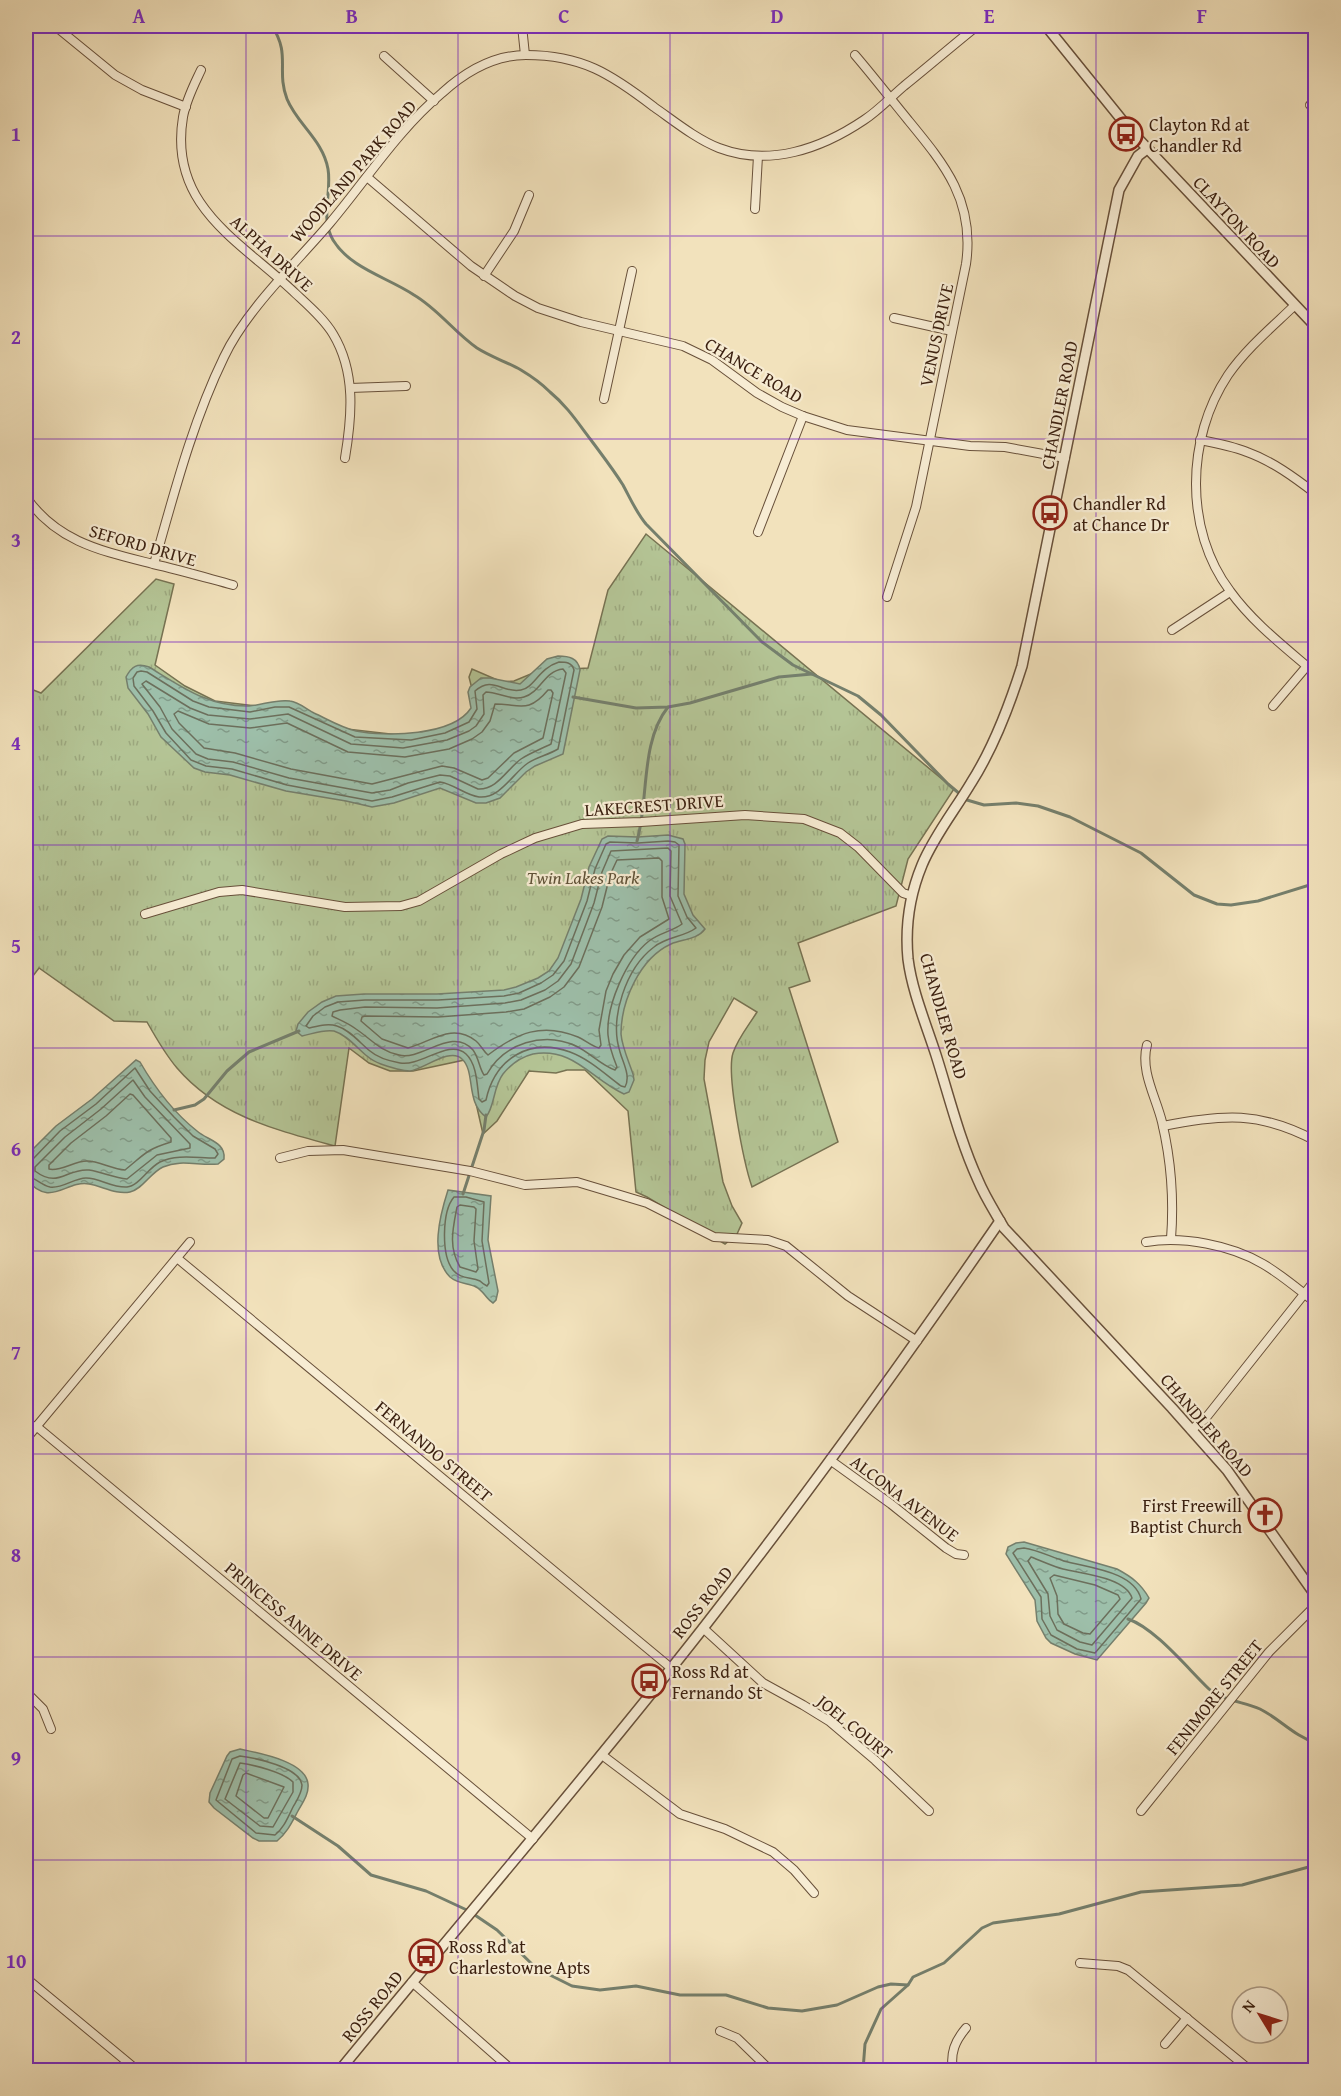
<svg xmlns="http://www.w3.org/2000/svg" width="1341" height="2096" font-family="'Gentium Book Plus',serif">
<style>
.park{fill:url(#park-tufts);stroke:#777252;stroke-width:1.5}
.water{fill:url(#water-ripples);stroke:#757f6c;stroke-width:1.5}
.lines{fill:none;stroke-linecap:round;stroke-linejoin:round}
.shore{stroke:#6c6f5c;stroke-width:1.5}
.stream{stroke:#757f6c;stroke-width:3}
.minor-casing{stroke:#68503a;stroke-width:10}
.tertiary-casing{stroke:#68503a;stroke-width:12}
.minor{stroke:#f7ecd3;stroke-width:8}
.tertiary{stroke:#f7ecd3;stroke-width:9}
.grid{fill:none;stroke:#7b2cbf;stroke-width:1.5;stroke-opacity:0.55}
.labels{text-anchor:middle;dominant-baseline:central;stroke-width:4.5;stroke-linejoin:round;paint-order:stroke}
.poi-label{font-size:18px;fill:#3a1f0f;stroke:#f7ecd3;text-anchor:start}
.street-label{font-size:18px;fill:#3a1f0f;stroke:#f7ecd3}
.park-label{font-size:18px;font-style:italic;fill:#5f5137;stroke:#f7ecd3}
.neatline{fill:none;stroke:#7b2cbf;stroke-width:2}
.grid-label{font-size:20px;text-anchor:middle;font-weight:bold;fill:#7b2cbf}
</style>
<defs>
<pattern id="park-tufts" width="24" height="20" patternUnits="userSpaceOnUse" patternTransform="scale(1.5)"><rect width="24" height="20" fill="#b4c495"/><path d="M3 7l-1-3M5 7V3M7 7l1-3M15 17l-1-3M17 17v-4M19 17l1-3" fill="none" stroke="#9ca87f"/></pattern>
<pattern id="water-ripples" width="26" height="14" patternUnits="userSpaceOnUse" patternTransform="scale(1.5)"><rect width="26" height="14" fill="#9dbfaa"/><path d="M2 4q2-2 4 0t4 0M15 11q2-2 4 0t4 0" fill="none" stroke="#819b89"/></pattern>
</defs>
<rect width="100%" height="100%" fill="#f2e2bc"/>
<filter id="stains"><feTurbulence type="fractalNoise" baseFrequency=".00333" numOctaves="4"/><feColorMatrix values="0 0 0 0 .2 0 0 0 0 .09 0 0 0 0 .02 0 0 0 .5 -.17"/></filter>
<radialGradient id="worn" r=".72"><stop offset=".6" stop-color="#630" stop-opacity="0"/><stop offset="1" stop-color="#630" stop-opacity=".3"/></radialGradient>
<path class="park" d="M646 534 954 789 908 859 896 906 798 943 810 981 789 988 838 1142 752 1187C744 1164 726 1074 733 1053 738 1038 749 1025 757 1012L734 998 709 1042 705 1060 704 1079 723 1182 732 1206 742 1223 737 1234 725 1244 647 1197 636 1192 628 1111 585 1070H567L556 1073 529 1071 497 1121 483 1134 475 1099 474 1058 413 1071H390L369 1063 349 1048 335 1146C276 1130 218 1116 177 1068 165 1054 156 1038 147 1022L114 1021 39 968 26 985V687L41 693 156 579 174 584 155 665 185 686 215 701 257 706 338 728 399 735 436 733 478 713 469 677 472 669 502 682 514 681 538 671 588 668 608 590Z"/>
<g class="water">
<path d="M558 656C569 656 578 658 580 670L563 754 535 766 526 772 500 798 486 803H476L440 788 394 803 372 807 346 801 286 791 230 775 205 772 194 768 161 737 148 714 128 688 126 677C132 666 137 663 149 667 182 687 209 707 249 706 263 705 276 699 290 701 299 702 306 709 314 713 327 719 342 728 356 731 386 737 453 736 471 708L468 692 470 687 481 678H490L520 684 547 659Z"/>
<path d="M668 835 683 839 685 844 684 894 693 915 705 929C697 940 682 939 671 944 640 958 621 1001 621 1034 622 1047 629 1062 633 1074L634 1080 629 1092 624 1094C592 1080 574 1047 533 1054 521 1057 511 1064 503 1074 493 1087 495 1106 486 1117 465 1102 476 1072 462 1059 450 1047 424 1069 410 1071 406 1071 401 1070 397 1069 386 1066 375 1063 367 1056 357 1048 347 1035 334 1031 324 1029 312 1034 302 1036L296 1031 298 1024 308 1012 322 1002 336 996 364 994H437L504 990 516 987 538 978 549 971 558 958 581 899 589 867 602 839 608 836 638 837Z"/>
<path d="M136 1060 140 1062C155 1088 173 1112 197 1131 207 1140 226 1142 224 1159L218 1164C199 1166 181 1159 163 1167 150 1173 143 1189 130 1192 116 1195 102 1186 89 1184 65 1180 51 1209 26 1179V1159L30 1152 56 1126 92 1099Z"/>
<path d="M448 1190 491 1196 488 1240 498 1291 496 1300 493 1303C486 1299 483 1290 476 1287 468 1283 458 1284 450 1277 429 1256 440 1215 448 1190Z"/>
<path d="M1024 1542 1117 1569C1132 1577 1141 1584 1149 1598L1146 1603 1097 1660 1075 1654 1051 1643 1046 1638 1037 1621 1035 1600 1006 1554 1008 1547 1016 1543Z"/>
<path d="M240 1749C258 1753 306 1761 308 1784 309 1794 303 1802 298 1811 292 1822 287 1833 277 1841H259L253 1838 214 1808 209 1802 210 1793 227 1756 230 1752Z"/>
</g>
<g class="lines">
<g class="shore">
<path d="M559 662C565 662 572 662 574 670L558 749C548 755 537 757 528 763 513 773 500 799 479 797 465 795 454 784 440 782L392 797 372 801 287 785 232 769 206 766 191 760 166 733 153 711 134 686 133 678 137 672 141 671 147 672 193 701 209 707 250 712 275 707H289L355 737 411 740 445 733 469 722 477 709 475 691C493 675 502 694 521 690 534 688 539 668 559 662Z"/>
<path d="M563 669 566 673 551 744C541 749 530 753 521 759 507 769 497 790 478 789L450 776 440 775 408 783 390 790 372 793 289 778 233 762 208 759 196 754 172 729 160 707 142 684 146 681 190 708 208 715 250 719 288 714 351 744 403 748 447 740 469 731 476 726 484 714 483 695 486 692C498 692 512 701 524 697 541 692 544 671 563 669Z"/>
<path d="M548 690H551L553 693 543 738 514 753 488 778 482 780 454 768 442 766 372 784 291 769 235 753 204 748 179 723 174 714 178 711 209 724 250 728 287 723 348 752 405 757 449 749 472 739 482 732 490 721 495 704C520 704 528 714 548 690Z"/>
<path d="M668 841 675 842 679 845 678 896 687 917 696 928C684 937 666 937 654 947 626 968 609 1018 620 1052 623 1063 631 1076 625 1087L621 1086C605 1074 589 1059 570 1052 529 1037 495 1059 486 1100L482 1102 479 1099C477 1085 477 1064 466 1054 449 1038 421 1067 400 1063 389 1061 378 1058 370 1051 360 1043 350 1030 337 1026 328 1023 318 1026 309 1028L306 1026 313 1016 325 1007 338 1002 365 1000H438L504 996 519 993 541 983 553 975 564 961 587 901 595 869 606 844 610 842 638 843Z"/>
<path d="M668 848 671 851 670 896 682 924C673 931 659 933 649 941 626 959 606 1006 608 1035 609 1046 613 1057 617 1067L615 1070C602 1066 589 1052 576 1046 544 1031 504 1043 487 1074L484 1075C479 1068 479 1058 473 1050 452 1026 422 1061 399 1055 380 1051 371 1039 356 1029 348 1023 340 1020 332 1016L333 1012 340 1010 365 1007 437 1008 505 1003 521 1000 545 990 558 981 571 964 594 903 602 872 611 851Z"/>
<path d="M659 858 662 861V897L669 919 640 937 624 955 613 974 606 991 599 1030 601 1045 599 1048C591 1046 585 1040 578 1037 542 1022 517 1033 488 1055 483 1051 481 1045 476 1041 452 1022 431 1042 408 1048L382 1039 361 1021 362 1017 365 1016 438 1017 506 1012 524 1009 550 997 564 987 579 967 602 907 610 875 617 860Z"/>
<path d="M133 1080 145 1097 190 1144V1148L157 1155 127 1179C114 1178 102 1172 89 1170 66 1168 59 1189 35 1171V1167L65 1137 101 1109Z"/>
<path d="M130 1094 133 1095 171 1138V1142C145 1150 145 1154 125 1170 112 1169 99 1161 87 1161 74 1161 60 1172 49 1169V1165L71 1143 106 1116Z"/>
<path d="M26 1161 32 1160 60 1131 96 1104 135 1068 150 1091 174 1117 193 1136 215 1149 218 1154 215 1158C196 1158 177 1154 160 1162 148 1168 139 1186 127 1187 112 1188 100 1178 86 1178 74 1178 62 1189 50 1187 41 1185 35 1177 26 1176"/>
<path d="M454 1197H466L484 1202 482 1241 489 1283 487 1286C485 1285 482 1283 480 1281 471 1277 460 1279 453 1270 441 1255 442 1211 454 1197Z"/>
<path d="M460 1205 474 1207 476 1209 474 1241 478 1269 476 1272 460 1267C448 1247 453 1228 457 1207Z"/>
<path d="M1024 1548C1038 1550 1051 1557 1064 1561 1088 1568 1134 1571 1141 1599L1095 1653 1077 1649 1051 1635 1042 1619 1041 1597 1013 1553 1017 1549Z"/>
<path d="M1031 1557C1042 1561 1052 1566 1063 1569 1082 1574 1125 1577 1132 1598L1092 1645 1080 1642 1057 1630 1050 1616 1048 1594 1028 1561Z"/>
<path d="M1054 1575 1095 1585 1118 1595 1120 1599 1090 1634 1083 1633 1064 1624 1058 1614 1057 1596 1050 1578Z"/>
<path d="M240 1756C255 1758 300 1767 302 1785 302 1793 297 1800 293 1807 288 1817 284 1828 275 1835L256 1833 216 1800 232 1759Z"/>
<path d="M240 1763C254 1765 283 1772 293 1782V1792L273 1827 260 1826 225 1799Z"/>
<path d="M246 1773 284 1787 268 1818H264L236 1796 243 1775Z"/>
</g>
<g class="stream">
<path d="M272 26C291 55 276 70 287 99 297 124 323 140 328 169 332 192 320 218 333 240 351 269 387 277 414 295 438 309 454 332 477 348 491 357 507 362 521 370 531 376 542 384 550 392 567 406 578 423 591 440 602 455 613 469 623 485 630 498 636 512 646 524L762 642 793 665 858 696 881 715 948 784 967 800 984 805 1016 803 1038 806 1070 817 1141 853 1194 895 1217 904 1231 905 1258 901 1316 883"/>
<path d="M573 697 636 708 668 707 690 703 779 677 812 674"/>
<path d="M637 841C649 800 640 742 668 707"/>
<path d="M174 1110 195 1105 204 1099 227 1071 249 1052 299 1031"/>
<path d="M463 1194 484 1130 486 1115"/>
<path d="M1128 1619C1155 1628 1188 1669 1209 1689 1221 1700 1244 1702 1260 1709 1280 1719 1294 1736 1316 1743"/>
<path d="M292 1816 338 1846 371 1875 426 1891 469 1911 497 1930 536 1968 572 1986 600 1990 636 1986 680 1995H726L768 2008 802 2011 837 2005 878 1987 891 1984 908 1985"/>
<path d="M863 2070 865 2044 881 2009 908 1985 913 1977 944 1963 982 1928 993 1923 1059 1914 1141 1892 1242 1885 1316 1865"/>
</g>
<defs>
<g id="minor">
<path d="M55 26 115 75 142 90 186 107"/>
<path d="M522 26 525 55"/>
<path d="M855 55C873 76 890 98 908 120 945 165 975 201 966 264L916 507 887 597"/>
<path d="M384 56 434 101"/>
<path d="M201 70C194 85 186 100 183 117 168 207 241 241 296 294 309 306 324 319 333 334 356 372 352 416 345 458"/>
<path d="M1310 105 1316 99"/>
<path d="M367 177 471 266 515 296 538 308 581 322 683 346 712 360 757 393 782 407 803 416 847 430 970 446 1005 447 1065 458"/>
<path d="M755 209 758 156"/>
<path d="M484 276 514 231 529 195"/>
<path d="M1294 306C1271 328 1246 349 1228 375 1186 438 1184 530 1230 591 1253 623 1286 648 1316 674"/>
<path d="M894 318 952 331"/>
<path d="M350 388 406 386"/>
<path d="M604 399 632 271"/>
<path d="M1200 440C1216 443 1232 446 1247 452 1272 461 1294 477 1316 494"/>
<path d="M26 497C57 542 102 551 153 564 180 570 207 578 233 585"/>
<path d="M758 532 803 416"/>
<path d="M154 564C174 494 192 423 224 357 246 310 296 263 330 223 367 179 398 130 442 93 465 72 493 55 526 55 582 55 611 74 654 107 674 121 696 139 719 148 769 167 821 149 864 120 878 111 891 97 904 86 929 66 953 45 977 26"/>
<path d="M1172 630 1230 592"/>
<path d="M1273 706 1307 666"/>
<path d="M145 914 219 892 242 890 345 907 401 906 419 901 501 854 535 838 582 824 641 822 745 815 804 819 840 833 858 847 903 893 912 896"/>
<path d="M1147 1045C1140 1071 1156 1097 1162 1122 1171 1160 1174 1200 1171 1239"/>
<path d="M1163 1126C1223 1114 1260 1111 1316 1141"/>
<path d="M280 1158 308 1151 343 1150 470 1171 525 1185 577 1182 647 1203 714 1237 768 1240 786 1246 848 1296 917 1341"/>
<path d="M1146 1242C1183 1236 1231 1245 1263 1264 1282 1275 1299 1290 1316 1303"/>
<path d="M177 1258 671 1668"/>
<path d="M36 1426 533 1839"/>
<path d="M1191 1430 1205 1419 1316 1279"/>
<path d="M26 1439 190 1242"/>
<path d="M830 1460 891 1504 946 1548 956 1554 964 1555"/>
<path d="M703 1628 763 1683 803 1705 829 1721 875 1760 929 1811"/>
<path d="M26 1692 43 1709 51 1729"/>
<path d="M602 1755 680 1814 725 1829 773 1852 794 1870 814 1893"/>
<path d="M1141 1811 1269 1652 1316 1605"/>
<path d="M1080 1963 1118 1966 1128 1970 1250 2070"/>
<path d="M26 1978 137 2070"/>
<path d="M412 1982 512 2070"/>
<path d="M720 2031 737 2038 770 2070"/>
<path d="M1165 2044 1187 2018"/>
<path d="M953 2070C950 2053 955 2041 966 2028"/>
</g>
<g id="tertiary">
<path d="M1046 26 1130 130 1316 327"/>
<path d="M1147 149 1138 156 1119 190 1022 666C1009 707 994 747 971 783 955 810 934 836 922 865 910 894 905 927 908 959 912 991 926 1024 936 1055 949 1096 960 1141 978 1180 985 1197 995 1212 1004 1228L1172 1408 1227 1470 1316 1596"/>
<path d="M340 2070C461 1922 586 1778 704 1627 807 1495 905 1359 1000 1221"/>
</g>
</defs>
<use href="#minor" class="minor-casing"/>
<use href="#tertiary" class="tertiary-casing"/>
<use href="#minor" class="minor"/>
<use href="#tertiary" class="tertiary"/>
</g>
<path class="grid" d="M246 26V2070M458 26V2070M670 26V2070M883 26V2070M1096 26V2070M26 236H1316M26 439H1316M26 642H1316M26 845H1316M26 1048H1316M26 1251H1316M26 1454H1316M26 1657H1316M26 1860H1316"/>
<defs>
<symbol id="bus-ring" viewBox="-11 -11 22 22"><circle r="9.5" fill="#f7ecd3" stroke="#8f2418" stroke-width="1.5"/><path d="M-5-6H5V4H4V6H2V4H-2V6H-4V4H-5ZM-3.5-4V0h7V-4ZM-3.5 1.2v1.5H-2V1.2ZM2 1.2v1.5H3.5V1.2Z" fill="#8f2418"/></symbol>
<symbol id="church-ring" viewBox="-11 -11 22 22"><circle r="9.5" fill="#f7ecd3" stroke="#8f2418" stroke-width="1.5"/><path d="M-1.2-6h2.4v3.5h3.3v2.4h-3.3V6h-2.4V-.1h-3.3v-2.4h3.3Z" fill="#8f2418"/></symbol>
</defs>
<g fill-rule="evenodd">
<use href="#bus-ring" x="1107" y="115" width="38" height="38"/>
<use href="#bus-ring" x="1031" y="494" width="38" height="38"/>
<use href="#church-ring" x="1246" y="1496" width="38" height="38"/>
<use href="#bus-ring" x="630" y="1662" width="38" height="38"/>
<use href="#bus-ring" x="407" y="1937" width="38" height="38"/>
</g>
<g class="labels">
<g class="poi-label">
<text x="1149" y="124">Clayton Rd at<tspan x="1149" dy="21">Chandler Rd</tspan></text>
<text x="1073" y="503">Chandler Rd<tspan x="1073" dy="21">at Chance Dr</tspan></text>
<text x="1242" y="1505" text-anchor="end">First Freewill<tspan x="1242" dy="21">Baptist Church</tspan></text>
<text x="672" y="1671">Ross Rd at<tspan x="672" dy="21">Fernando St</tspan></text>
<text x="449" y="1946">Ross Rd at<tspan x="449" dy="21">Charlestowne Apts</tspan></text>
</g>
<g class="street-label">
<text transform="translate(353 171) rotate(-49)">WOODLAND PARK ROAD</text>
<text transform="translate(1237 222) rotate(47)">CLAYTON ROAD</text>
<text transform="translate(272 253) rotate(42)">ALPHA DRIVE</text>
<text transform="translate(936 335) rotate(-78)">VENUS DRIVE</text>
<text transform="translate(754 370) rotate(31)">CHANCE ROAD</text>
<text transform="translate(1059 405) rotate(-79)">CHANDLER ROAD</text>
<text transform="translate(143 545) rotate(16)">SEFORD DRIVE</text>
<text transform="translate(654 805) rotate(-4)">LAKECREST DRIVE</text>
<text transform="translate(944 1016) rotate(74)">CHANDLER ROAD</text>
<text transform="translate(1207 1425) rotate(49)">CHANDLER ROAD</text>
<text transform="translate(434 1451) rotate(40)">FERNANDO STREET</text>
<text transform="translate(905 1498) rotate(37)">ALCONA AVENUE</text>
<text transform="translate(702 1602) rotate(-52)">ROSS ROAD</text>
<text transform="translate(294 1621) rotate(40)">PRINCESS ANNE DRIVE</text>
<text transform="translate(1214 1697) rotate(-51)">FENIMORE STREET</text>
<text transform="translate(855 1727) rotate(39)">JOEL COURT</text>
<text transform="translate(372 2006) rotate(-51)">ROSS ROAD</text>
</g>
<g class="park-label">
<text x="583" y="877">Twin Lakes Park</text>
</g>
</g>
<rect width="1341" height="2096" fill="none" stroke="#f2e2bc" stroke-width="66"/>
<g transform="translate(1260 2015) rotate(308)"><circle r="28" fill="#f7ecd3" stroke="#ab9a85" stroke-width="1.5"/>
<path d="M0-4.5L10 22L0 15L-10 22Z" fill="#8f2418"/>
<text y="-9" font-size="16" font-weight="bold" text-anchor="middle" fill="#3a1f0f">N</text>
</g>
<rect x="33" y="33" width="1275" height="2030" class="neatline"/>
<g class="grid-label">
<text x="139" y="23">A</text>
<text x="352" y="23">B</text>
<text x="564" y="23">C</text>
<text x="777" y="23">D</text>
<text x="989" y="23">E</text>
<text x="1202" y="23">F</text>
<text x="16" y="141">1</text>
<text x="16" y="344">2</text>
<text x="16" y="547">3</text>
<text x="16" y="750">4</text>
<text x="16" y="953">5</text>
<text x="16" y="1156">6</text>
<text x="16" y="1359">7</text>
<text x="16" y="1562">8</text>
<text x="16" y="1765">9</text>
<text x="16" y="1968">10</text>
</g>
<rect width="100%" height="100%" filter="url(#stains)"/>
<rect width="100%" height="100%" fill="url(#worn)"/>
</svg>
